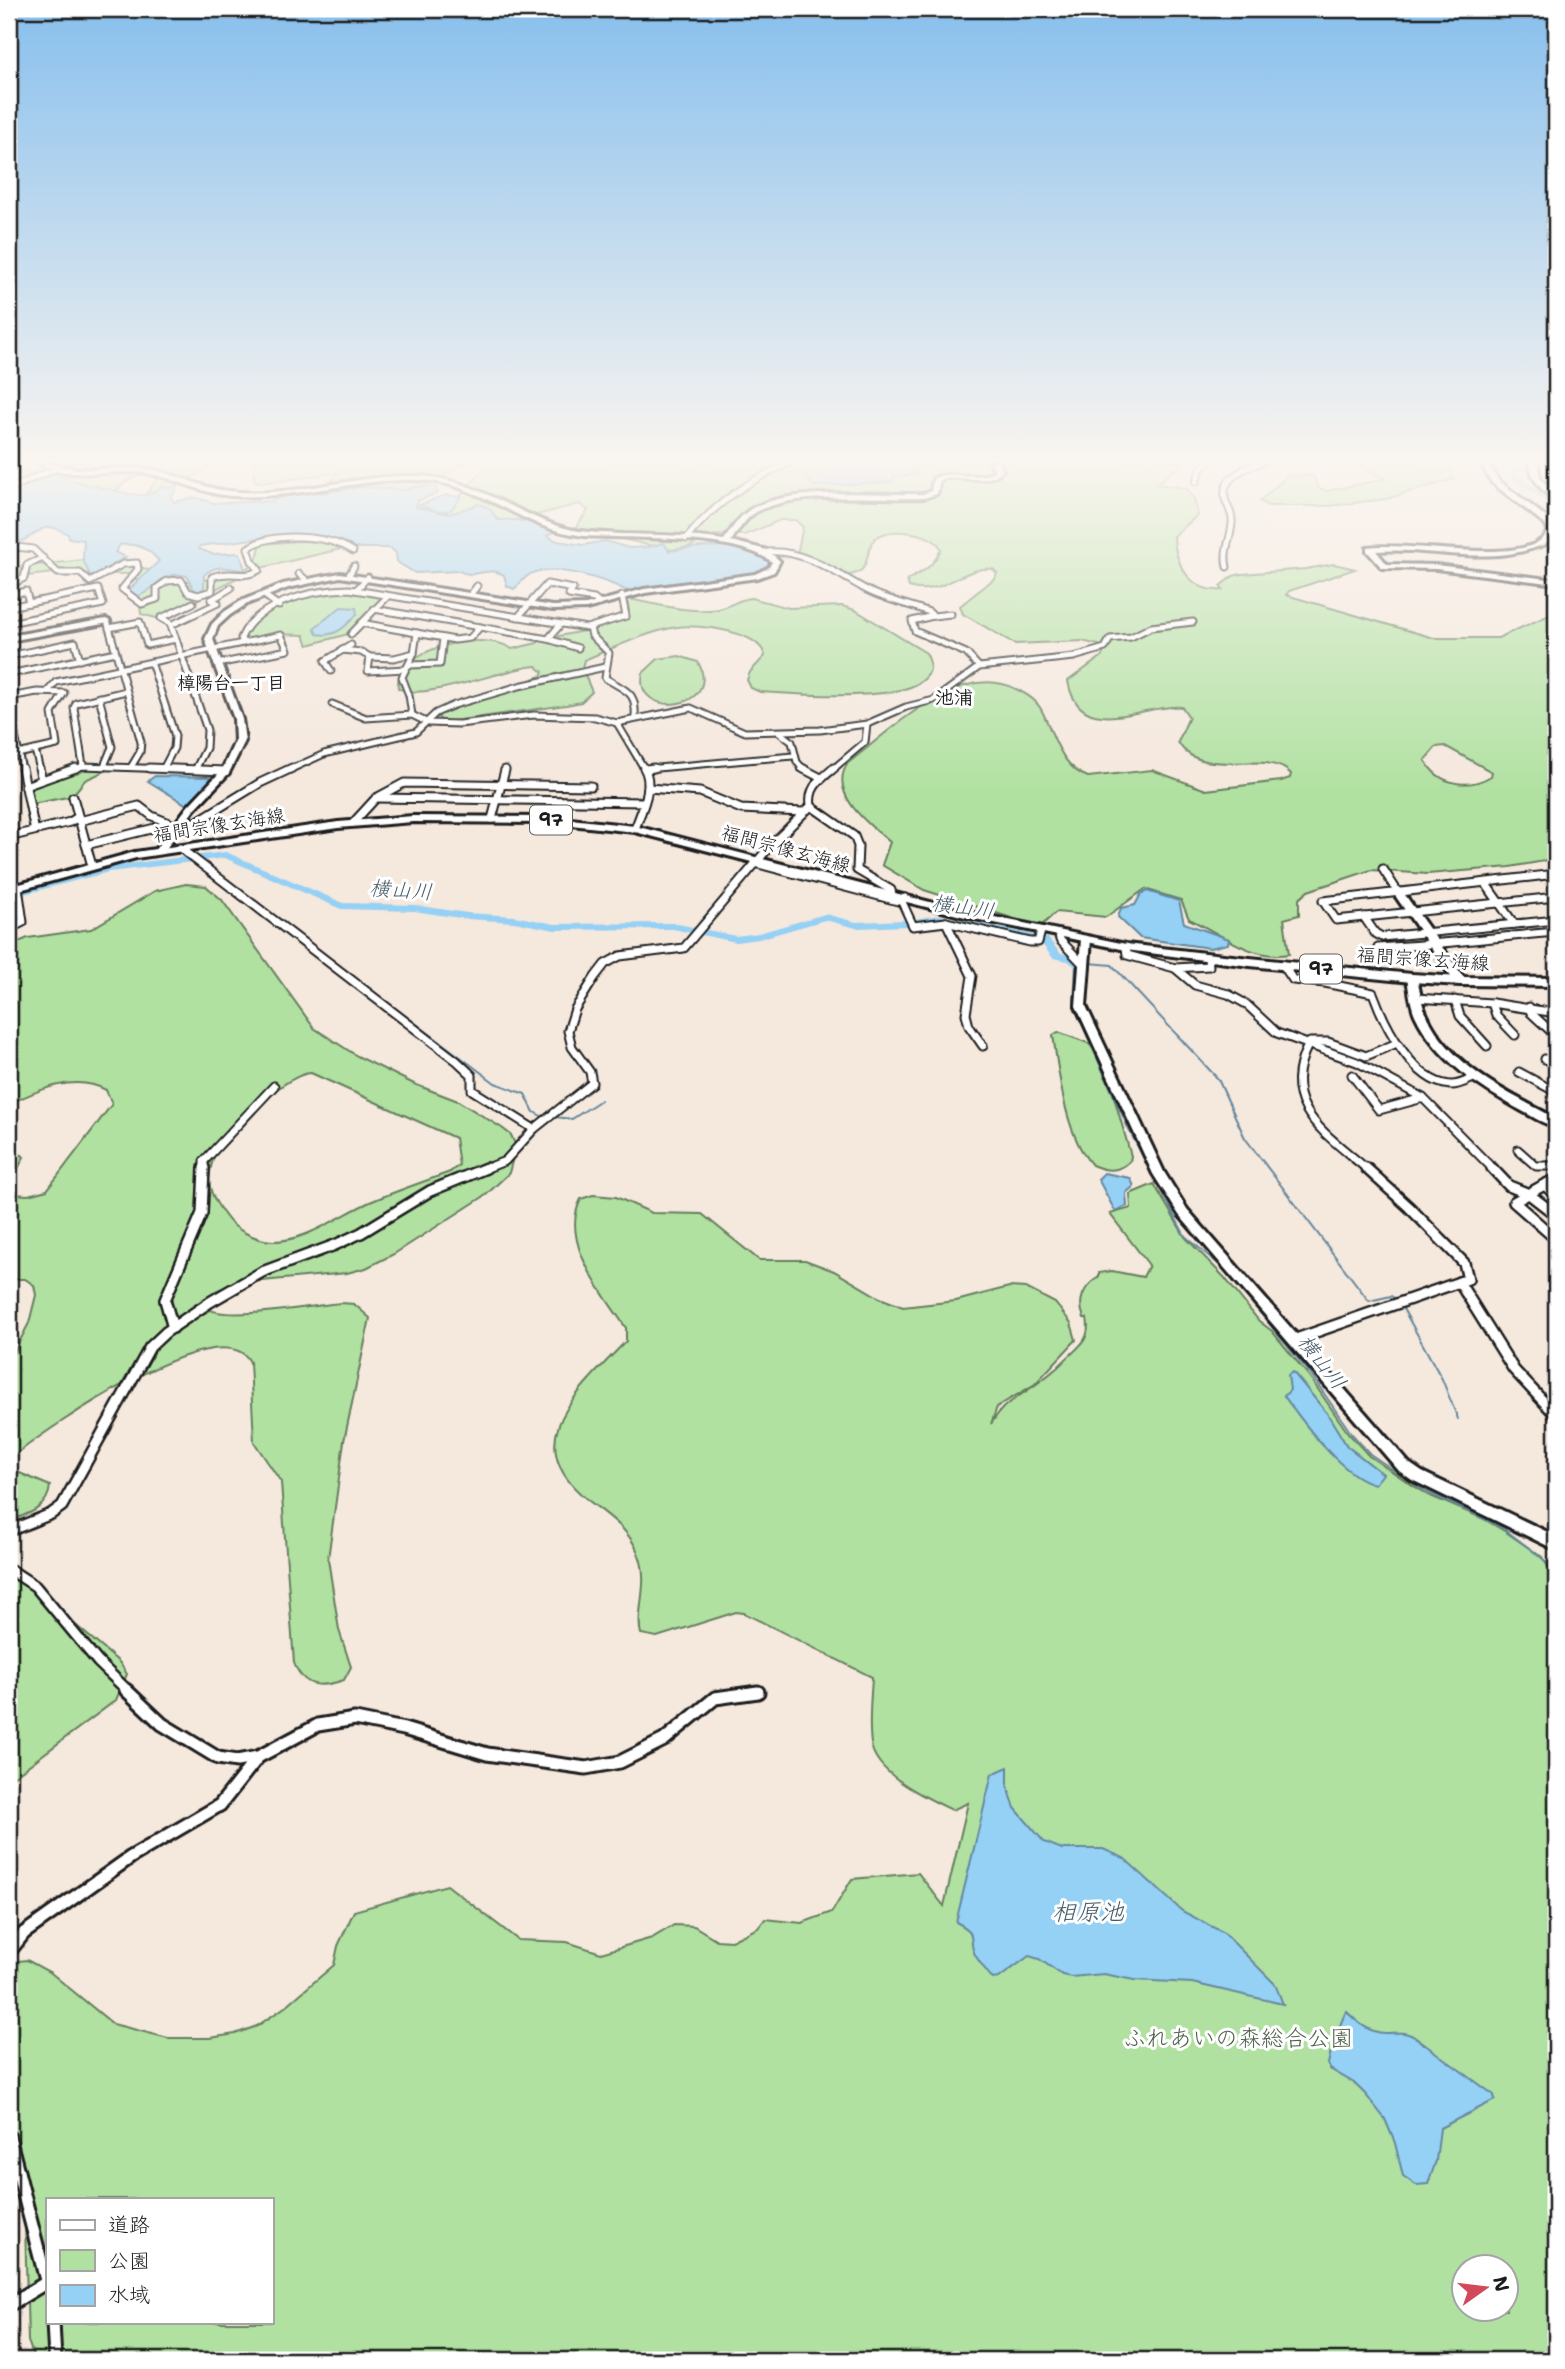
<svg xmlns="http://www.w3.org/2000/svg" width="1565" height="2369" font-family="'Shantell Sans','Klee One',sans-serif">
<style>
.green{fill:#b0e1a1;stroke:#667e5e;stroke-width:2;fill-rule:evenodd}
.water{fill:#95d0f5;stroke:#65889e;stroke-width:2}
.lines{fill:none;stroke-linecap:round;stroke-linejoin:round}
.stream{stroke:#65889e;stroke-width:2}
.river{fill:#95d0f5;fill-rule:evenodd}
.street-far3-casing{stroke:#1c1c1c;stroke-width:9}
.street-far2-casing{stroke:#1c1c1c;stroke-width:11}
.street-far1-casing{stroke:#1c1c1c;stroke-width:14}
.street-casing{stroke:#1c1c1c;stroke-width:17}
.secondary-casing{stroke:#1c1c1c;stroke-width:6}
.primary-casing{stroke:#1c1c1c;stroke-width:6}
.street-far3{stroke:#fff;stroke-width:5}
.street-far2{stroke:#fff;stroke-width:7}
.street-far1{stroke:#fff;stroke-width:9}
.street{stroke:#fff;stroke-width:11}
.secondary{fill:#fff;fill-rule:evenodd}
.primary{fill:#fff;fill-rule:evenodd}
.labels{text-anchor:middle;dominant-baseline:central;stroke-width:6;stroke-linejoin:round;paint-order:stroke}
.far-neighbourhood-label{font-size:18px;font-weight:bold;fill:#1c1c1c;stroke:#fff}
.shield{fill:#fff;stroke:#606060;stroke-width:2}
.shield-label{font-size:18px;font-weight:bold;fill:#1c1c1c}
.far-quarter-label{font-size:19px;font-weight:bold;fill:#1c1c1c;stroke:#fff}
.street-label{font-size:19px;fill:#1c1c1c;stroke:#fff}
.water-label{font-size:21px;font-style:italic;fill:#465b68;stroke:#fff}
.near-park-label{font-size:23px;fill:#50614b;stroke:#fff}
.near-water-label{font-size:24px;font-style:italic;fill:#465b68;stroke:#fff}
</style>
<rect width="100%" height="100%" fill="#f5e8dd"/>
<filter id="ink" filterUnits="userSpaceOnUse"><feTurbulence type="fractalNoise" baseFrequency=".0143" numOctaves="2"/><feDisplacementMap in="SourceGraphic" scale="14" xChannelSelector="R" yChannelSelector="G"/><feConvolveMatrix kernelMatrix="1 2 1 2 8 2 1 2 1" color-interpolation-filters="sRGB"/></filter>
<g filter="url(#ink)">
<g class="green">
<path d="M19 462H213L203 471 161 495 144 496 160 476C136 467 120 486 105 502L19 471 16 468Z"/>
<path d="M254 462 445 464 467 462 382 510 314 492 320 486 330 484 337 473 262 483 254 480Z"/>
<path d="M489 462H843L821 473 805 476 815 486 892 482 895 476H906L933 462H1185L1156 484 1186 488 1194 499 1198 515 1174 536C1175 565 1191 593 1223 590L1220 586 1233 576 1242 574 1306 569 1334 564 1355 569 1289 591 1286 595 1434 638H1498L1556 612V859L1510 867 1428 874 1371 870 1308 891 1299 899V915L1284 919 1289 954C1253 961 1220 933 1189 919L1181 900 1145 889 1106 917 1056 912 1040 927 924 890 882 865 890 842C869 825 827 793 848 763 889 732 960 660 1016 689 1028 695 1037 700 1043 713 1054 736 1062 768 1088 777L1152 770 1206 790 1281 781 1290 778 1291 774C1268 747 1200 782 1178 742L1189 717 1182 707C1144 703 1079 744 1068 681L1101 657 1103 654 1099 645 1082 641 1015 644 963 614 960 606 995 578 997 573 993 569C963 565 942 598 909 587L907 580C923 572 934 566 941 549 935 532 885 525 874 540 866 550 869 568 857 573 836 582 814 564 797 554L803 527 795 520H780L745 535H714L689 547 671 550 617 538 576 534 574 530 588 510 579 504 502 524 445 514ZM1445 746 1492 772 1491 776C1468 790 1438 785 1425 760L1436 747Z"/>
<path d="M1350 462H1447L1454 479 1386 499 1329 506H1268L1260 501 1287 476 1312 475 1319 488 1326 491 1385 479Z"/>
<path d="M301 541 362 544 252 570 204 595 183 611 156 618 141 614 137 580 128 574 54 573 9 578V568L113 557C134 561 149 572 168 579 185 586 246 577 256 560 258 556 259 549 261 544Z"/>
<path d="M337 589 385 597 348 634 308 645 304 635 278 634 244 641 245 628C271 608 304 595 337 589Z"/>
<path d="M751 598 789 608 842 606 855 610 926 653C959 711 786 693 760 692L751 688 747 680 750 672 765 656C760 631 699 624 677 627 646 632 614 648 584 660L582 668 592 692 581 702 566 705 452 721 443 722 439 718V715L446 712 541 676 543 672 536 666C504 668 422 703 398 688 393 648 485 629 512 649L537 643 540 640 593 629 629 617 628 599C657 604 690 614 719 609 730 607 738 599 751 598Z"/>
<path d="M679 656 698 662C724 711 632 720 643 673L658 659Z"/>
<path d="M83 767 112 768 85 780 72 796 32 804 29 790 33 786Z"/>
<path d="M186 884 206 886 222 900 314 1028 357 1056 414 1084 458 1101 502 1128 511 1135 516 1146 509 1173 486 1195 394 1254 366 1268 347 1273 242 1283 223 1288 215 1291 207 1302V1308C225 1322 315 1305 341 1303L354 1304 370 1318 344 1441 328 1559 339 1630 351 1667 344 1680C320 1688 304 1688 294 1663L281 1482 254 1442 250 1362C222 1308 45 1430 14 1456L15 1471 50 1486C48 1509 28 1514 9 1521V1362L29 1323 36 1295 34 1285 25 1279H9V1153L22 1155 24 1157 10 1184 11 1194 28 1195 47 1190 112 1104 106 1090C75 1073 38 1090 9 1104V946L28 938 91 929 155 891ZM311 1073 455 1138 459 1165 450 1172C423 1182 396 1191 370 1202 340 1215 306 1242 272 1241 256 1240 235 1230 226 1217 218 1206 209 1193 209 1179 210 1168 214 1153 220 1144 233 1124 287 1074 311 1073Z"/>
<path d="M1058 1032 1088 1043 1103 1059 1131 1156 1130 1161C1118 1173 1106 1171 1092 1165 1065 1135 1059 1074 1053 1035Z"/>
<path d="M1154 1184 1185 1237 1224 1277 1259 1321 1272 1331 1309 1376 1348 1433 1369 1456 1426 1494 1484 1519 1506 1532 1542 1557 1556 1579V2360H35L28 2341 25 2223 13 2131 9 2124V1962L27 1960 51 1973 113 2024 168 2038H210L235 2034 257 2026 285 2007 334 1965 338 1946 354 1911 447 1885 518 1940 567 1942 601 1953 652 1938 674 1925 694 1926 717 1940 731 1941 758 1928 765 1919 802 1923 832 1912 852 1879 918 1873 944 1906 968 1803 952 1810C927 1798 874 1774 871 1743 868 1721 871 1698 872 1677L744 1613 736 1612 657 1637 641 1634C635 1613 650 1583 639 1555 630 1530 609 1516 589 1501 514 1442 580 1390 626 1341V1328C603 1293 559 1242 581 1199L593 1195 616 1197 652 1213 702 1214 759 1260H805L834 1271 880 1298 903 1307 956 1301 1009 1287 1026 1288 1055 1303 1071 1323 1076 1340 1035 1384 997 1407 991 1424C995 1418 999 1411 1005 1406 1025 1391 1044 1381 1062 1363 1076 1348 1092 1342 1087 1318H1084C1077 1302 1083 1286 1099 1277V1273L1112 1271 1143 1277 1149 1265 1110 1214 1131 1208 1130 1194ZM47 2199H271V2322H47ZM1464 2268H1506V2310H1464Z"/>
<path d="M9 1568 119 1662 127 1674 116 1700 9 1780Z"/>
</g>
<g class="water">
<path d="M843 462H933L917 468 915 475 895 476 892 482H887L814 486 805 476 821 473Z"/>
<path d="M52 472C60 479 135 497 147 495 152 494 157 490 161 487L171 488 179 485 171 498 174 502 194 497 214 503 272 501 285 495 308 491 323 493 360 487 403 490 421 486 436 487 438 493 418 501 416 507 450 514 479 504 489 508 498 520C519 519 535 521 554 532L547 536 557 541 583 545 605 541 629 548 649 547 664 543 669 551C702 546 738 541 769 559V564L754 573 627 591C607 580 558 565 535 572 524 575 522 583 514 589L507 586 504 575C488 565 474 580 459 571L415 573 397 562 396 553 390 548H353L342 541 282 535 200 546 199 549 212 554 240 553 245 570C230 570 218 562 204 575V588L198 592 193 588 187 576C158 567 151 602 130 595V589L159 561C148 548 137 543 120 545L115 552 126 557 91 577 83 560 84 540 69 538 68 534C44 520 43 530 22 541L9 539 12 530 9 526V490Z"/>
<path d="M446 495 461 497 451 510 439 512 419 505Z"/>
<path d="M341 607 356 608 357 614C346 626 336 638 317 634L314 628Z"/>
<path d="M155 776 211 777 208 785 187 805 148 781Z"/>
<path d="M1147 891 1179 901 1184 923 1229 939 1228 944 1210 948 1140 938 1118 917 1121 908 1135 905 1141 894Z"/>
<path d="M1104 1173 1130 1178 1134 1186 1126 1193 1127 1206 1115 1211 1098 1179Z"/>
<path d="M1293 1372 1327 1413 1347 1446 1383 1474 1375 1484C1342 1477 1304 1423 1284 1396L1290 1390 1288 1375Z"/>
<path d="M1008 1767V1787L1015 1808 1044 1842 1062 1849H1103L1124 1858 1182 1911 1224 1933 1275 1984 1283 2004 1192 1983 1134 1980 1104 1974 1071 1977 1062 1975 1039 1959 1029 1956 999 1978 993 1979C987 1972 976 1959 973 1950 969 1932 976 1933 956 1922L992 1774Z"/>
<path d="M1346 2011C1357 2022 1369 2033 1385 2033 1397 2033 1402 2031 1413 2036L1494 2095 1495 2100 1440 2128 1436 2161 1428 2184 1416 2185 1403 2176 1395 2143 1385 2119 1365 2094 1354 2083 1330 2069 1328 2064 1333 2042Z"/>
</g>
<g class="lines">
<g class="stream">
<path d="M330 959 495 1083 525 1094 534 1112 543 1117"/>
<path d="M1076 963 1074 1006 1129 1130 1185 1236 1223 1268 1310 1373 1351 1433 1370 1454 1423 1490 1503 1528 1556 1569"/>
<path d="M1089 963 1112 965 1218 1079 1245 1138 1369 1301 1391 1296 1398 1300"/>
<path d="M555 1117 572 1119 601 1100"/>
<path d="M1401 1305 1442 1379 1458 1419"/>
</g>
<g class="river">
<path d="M1516 462H1524L1529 467 1519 473V476L1556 503V508L1512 479 1511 472 1520 466Z"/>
<path d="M226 852 343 903 414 905 467 913 514 916 555 924 673 923 736 936 759 933 825 914 856 922 908 920 939 915 1048 938 1060 953 1075 956 1081 963 1076 967 1068 961 1053 958 1040 942 939 921 908 926 856 928 825 920 759 939 736 942 673 929 555 930 514 922 467 919 414 911 341 909 225 858 109 872 9 898V892L109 866Z"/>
</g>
<defs>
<g id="street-far3">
<path d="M1196 482 1201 468 1209 462"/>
<path d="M9 489 55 469"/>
<path d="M686 539C715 503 749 480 791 462"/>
<path d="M9 546 33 549 58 573H80L90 582 123 564 137 563 138 569 122 589 142 604 157 599V588L167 581 181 580 188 592 198 595 212 591V577C231 569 244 580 259 570L252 561 248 548C273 531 328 535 353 551"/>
<path d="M768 552C801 549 835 572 863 588 882 599 908 604 929 612L933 616 912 621 915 631 966 653 979 667"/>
<path d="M1227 567C1223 550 1231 539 1232 523 1233 515 1229 509 1226 502 1218 478 1245 468 1263 462"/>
<path d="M299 574 306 580"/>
<path d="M349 575 354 566"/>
<path d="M9 586 24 578 27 565 43 558"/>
<path d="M356 590 368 577"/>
<path d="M471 594 477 586"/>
<path d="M9 595 26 591 29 603"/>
<path d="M264 595 279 606"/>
<path d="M9 607 98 589 103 604 9 623"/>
<path d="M374 609 480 627"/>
<path d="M933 616 951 614"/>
<path d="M518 617 547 584 573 589 569 595 594 599 599 603"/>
<path d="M361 623 455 640 470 638 480 627 548 639 560 625"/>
<path d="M108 624 141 742 140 752 131 767"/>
<path d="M171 625 218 603 211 600 231 588"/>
<path d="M109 628 140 622 147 645 176 639 207 730 206 748 195 770"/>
<path d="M590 628 592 636 609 653 605 678C626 691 637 691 635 718"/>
<path d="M351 634 388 596"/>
<path d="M176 639 170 623 161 618 193 603"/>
<path d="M548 639 578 648"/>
<path d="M243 643 241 638C256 602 313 590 349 589L587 628 626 616 622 596"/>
<path d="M342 650 361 652 370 657"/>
<path d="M9 656 75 642 80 660"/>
<path d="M151 662 175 736 174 748 163 769"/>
<path d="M409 665 440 664 443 638"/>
<path d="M406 669 368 671 370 657 394 658 414 653"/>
<path d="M331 671 325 661 351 645"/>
<path d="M9 674 116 652"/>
<path d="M47 692 56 682 281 635 288 650 217 664"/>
<path d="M9 697 37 692 64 693 52 713 57 745 9 756"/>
<path d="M99 697 112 747 104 766"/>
<path d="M332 704 366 718 412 715 428 723 459 724 534 715 595 717 617 723 691 708 745 732 820 730 867 724 906 707 934 700 979 667 1074 657 1105 648 1110 639 1131 637 1151 627 1193 622"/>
<path d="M9 706 22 770"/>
<path d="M412 715 409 695 402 677 414 653 417 633"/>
<path d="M617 723 645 770"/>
<path d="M779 732 792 742 797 762 804 770"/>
<path d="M35 750 40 770"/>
<path d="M83 766 74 708 76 703 126 691"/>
<path d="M646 769 793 756"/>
<path d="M71 770 83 766 199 770"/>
<path d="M289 770 324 754 416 732 436 713 454 705 519 686 605 667"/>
<path d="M832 770 865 742 867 724"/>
</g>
<g id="street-far2">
<path d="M22 768 34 827"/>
<path d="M39 768 42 780"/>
<path d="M149 768 226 771"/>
<path d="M802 768 821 778"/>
<path d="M834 768C820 780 808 787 811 806L854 836 858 846 857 870 891 890 892 895"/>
<path d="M646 769 654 768"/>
<path d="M25 786 76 768"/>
<path d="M648 788 700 792 741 809 803 812"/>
<path d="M73 797 92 866"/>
<path d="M376 798 644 802"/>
<path d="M492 819 505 770"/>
<path d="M79 821 139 806 152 816 177 826 196 822 260 783 292 768"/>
<path d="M353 823 376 798 404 783 591 786"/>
<path d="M635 829C641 811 655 786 644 768"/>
<path d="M9 837 70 822 78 817"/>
<path d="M86 845 171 824"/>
<path d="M180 848 457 1061 472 1075V1090L534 1129"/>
<path d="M755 863 898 901"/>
<path d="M1383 869 1399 894"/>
<path d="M1556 874 1323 901 1336 920 1556 897"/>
<path d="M1486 884 1514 924"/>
<path d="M905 898 902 902 913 926 946 922 1030 942H1038L1041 931"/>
<path d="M1364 917 1375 933 1382 937 1556 920"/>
<path d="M946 922 972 976 966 1014 969 1026 983 1046"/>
<path d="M9 929 23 922 18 887"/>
<path d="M1059 934 1060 940 1084 965"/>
<path d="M1126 947 1127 955 1175 968 1209 966 1208 958"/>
<path d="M1378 948C1438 945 1496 937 1556 932"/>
<path d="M1283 965 1293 980 1325 983 1373 993C1384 1024 1413 1082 1450 1085 1459 1086 1468 1080 1476 1077"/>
<path d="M1175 968 1195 985 1228 994 1246 1004 1277 1033 1357 1062 1423 1098 1494 1170"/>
<path d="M1416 998 1492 1003 1556 1013"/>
<path d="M1455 1000 1460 1016 1487 1046"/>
<path d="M1492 1003 1496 1015 1515 1035"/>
<path d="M1529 1007 1531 1013 1556 1036"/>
<path d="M1310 1042H1328L1366 1056 1397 1043"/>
<path d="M1308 1045C1277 1107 1327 1134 1368 1170"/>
<path d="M1545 1059 1556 1064"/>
<path d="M1519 1072 1556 1092"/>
<path d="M1352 1075 1379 1110 1423 1098"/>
<path d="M1518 1150 1536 1166H1556"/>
<path d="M204 1170V1161L274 1086"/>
<path d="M482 1170 505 1161 534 1129 592 1083 590 1072 572 1047 568 1031 575 1009 595 977 605 964 620 956 684 948 771 845 811 806"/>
</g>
<g id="street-far1">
<path d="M1492 1168 1509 1186 1529 1194 1556 1215"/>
<path d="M1556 1179 1544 1185 1556 1194"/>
<path d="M1544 1185 1514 1202 1556 1239"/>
<path d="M1459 1282 1514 1370 1556 1415"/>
<path d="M173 1328 165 1300 202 1213 204 1168"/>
<path d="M1293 1340 1468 1279 1464 1263 1409 1207 1366 1168"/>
<path d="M9 1531 51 1514 62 1506 150 1347 166 1332 210 1302 262 1272 335 1245 361 1233 430 1191 486 1168"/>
<path d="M9 1569 35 1586 98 1662 128 1691"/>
</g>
<g id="street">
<path d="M126 1690 162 1724 218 1758 237 1761 258 1757 318 1725 355 1719 404 1729 487 1754 586 1768 620 1762 664 1740 715 1698 758 1692"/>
<path d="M9 1952 24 1933 131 1857 220 1805 258 1757"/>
<path d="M9 2137 47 2284"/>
<path d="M9 2305 47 2282"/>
<path d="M53 2322 55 2360"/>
</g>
<g id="secondary">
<path d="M36 462C52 462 67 469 83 469 108 470 133 465 158 471 182 476 204 489 229 491 296 499 364 470 431 477 480 483 518 515 565 528 584 533 604 533 623 534 657 535 691 535 724 540 731 530 738 518 748 511 783 486 879 495 923 494L931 491 933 479C952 467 978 484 995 470L990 462H998L1003 470C987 486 966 476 945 478L940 480 937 494 924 498C879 500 794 490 756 512 745 519 738 531 731 541L767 550 780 561 774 572 757 578 645 593 586 609 553 610 340 577 288 588 247 604 230 615 218 626 213 639 242 719 245 741 229 773 194 810 163 853 159 854 154 851 188 806 222 770 235 741 234 719 205 639 212 624 224 612 241 601 283 584 340 573 553 606 586 605 644 589 755 574 768 568 772 562C737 534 632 539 584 536 570 534 556 531 543 526 505 511 471 485 429 481 364 475 299 500 233 496 199 494 170 474 135 472 103 471 66 480 36 462Z"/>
<path d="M1480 462H1488L1498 480 1551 521 1556 530C1553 534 1550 541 1547 543 1544 546 1540 546 1537 547 1485 566 1429 547 1376 551L1387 564 1436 565 1556 580V584L1436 569 1382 568 1367 551V547C1407 541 1516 564 1542 539 1545 537 1546 533 1548 530L1545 524 1492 483Z"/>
<path d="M1530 462H1538L1540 478 1556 494V499C1541 492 1531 479 1530 462Z"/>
<path d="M106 619 110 621 109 623 9 641V636Z"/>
<path d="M1399 891 1403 892 1464 978 1465 981 1464 984H1456L1394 894Z"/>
<path d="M1086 936 1091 939 1086 1006 1164 1172 1187 1209 1409 1463 1422 1472 1556 1536V1550L1412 1480 1399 1471 1179 1215 1153 1174 1076 1006 1081 939Z"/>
<path d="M1412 974 1417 978C1420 990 1421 1004 1427 1015 1450 1066 1509 1094 1556 1118V1127C1544 1124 1533 1117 1522 1111 1480 1088 1436 1060 1415 1015 1410 1003 1409 990 1407 978Z"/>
</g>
<path id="primary" d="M413 816 552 817 635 826 965 911 1126 944 1250 958 1412 974 1460 977 1556 978V986L1460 985 1412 982 1250 966 1126 950 965 917 635 832 552 823 413 822 338 828 136 858 9 893V887L135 852 338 822Z"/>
</defs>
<use href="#street-far3" class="street-far3-casing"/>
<use href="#street-far2" class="street-far2-casing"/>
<use href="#street-far1" class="street-far1-casing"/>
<use href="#street" class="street-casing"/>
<use href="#secondary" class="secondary-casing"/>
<use href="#primary" class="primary-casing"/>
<use href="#street-far3" class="street-far3"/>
<use href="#street-far2" class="street-far2"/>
<use href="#street-far1" class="street-far1"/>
<use href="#street" class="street"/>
<use href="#secondary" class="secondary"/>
<use href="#primary" class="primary"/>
</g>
</g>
<linearGradient id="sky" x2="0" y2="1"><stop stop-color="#87bfed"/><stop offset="0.58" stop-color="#faf5f0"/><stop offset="1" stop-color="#faf5f0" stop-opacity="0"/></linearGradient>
<rect width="1565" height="794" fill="url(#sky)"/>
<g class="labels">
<g class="far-neighbourhood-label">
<text x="231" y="683">樟陽台一丁目</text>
</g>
<g class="shield">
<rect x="530" y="805.5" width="42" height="29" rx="5"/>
<rect x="1300" y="954.5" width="42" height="29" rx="5"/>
</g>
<g class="shield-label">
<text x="551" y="820">97</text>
<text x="1321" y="969">97</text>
</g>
<g class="far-quarter-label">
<text x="954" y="697">池浦</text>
</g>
<g class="street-label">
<text transform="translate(219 825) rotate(-9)">福間宗像玄海線</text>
<text transform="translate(786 849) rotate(15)">福間宗像玄海線</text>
<text transform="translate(1423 959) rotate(4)">福間宗像玄海線</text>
</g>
<g class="water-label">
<text transform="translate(401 890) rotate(4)">横山川</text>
<text transform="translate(963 907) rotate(8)">横山川</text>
<text transform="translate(1322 1362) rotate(52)">横山川</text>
</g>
<g class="near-park-label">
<text x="1238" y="2038">ふれあいの森総合公園</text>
</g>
<g class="near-water-label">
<text x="1088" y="1912">相原池</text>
</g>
</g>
<rect width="1565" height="2369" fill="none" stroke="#fff" stroke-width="35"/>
<rect x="18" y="18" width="1530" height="2334" fill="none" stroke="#1c1c1c" stroke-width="2.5" filter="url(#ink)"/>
<rect x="46" y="2198" width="228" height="126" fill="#ffffff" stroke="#a4a4a4" stroke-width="2"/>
<rect x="60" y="2220" width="35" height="10" fill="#ffffff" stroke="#a4a4a4" stroke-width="2"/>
<text x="108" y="2232" font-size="21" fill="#1c1c1c">道路</text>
<rect x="60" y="2250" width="35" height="21" fill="#b0e1a1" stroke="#a4a4a4" stroke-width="2"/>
<text x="108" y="2268" font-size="21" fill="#1c1c1c">公園</text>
<rect x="60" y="2285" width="35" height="21" fill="#95d0f5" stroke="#a4a4a4" stroke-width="2"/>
<text x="108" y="2302" font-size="21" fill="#1c1c1c">水域</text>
<g transform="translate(1485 2288) rotate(76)"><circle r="33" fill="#ffffff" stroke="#a4a4a4" stroke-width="2"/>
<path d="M0-5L12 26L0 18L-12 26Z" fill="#d1495b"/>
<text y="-10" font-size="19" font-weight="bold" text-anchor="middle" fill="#1c1c1c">N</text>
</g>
</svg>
